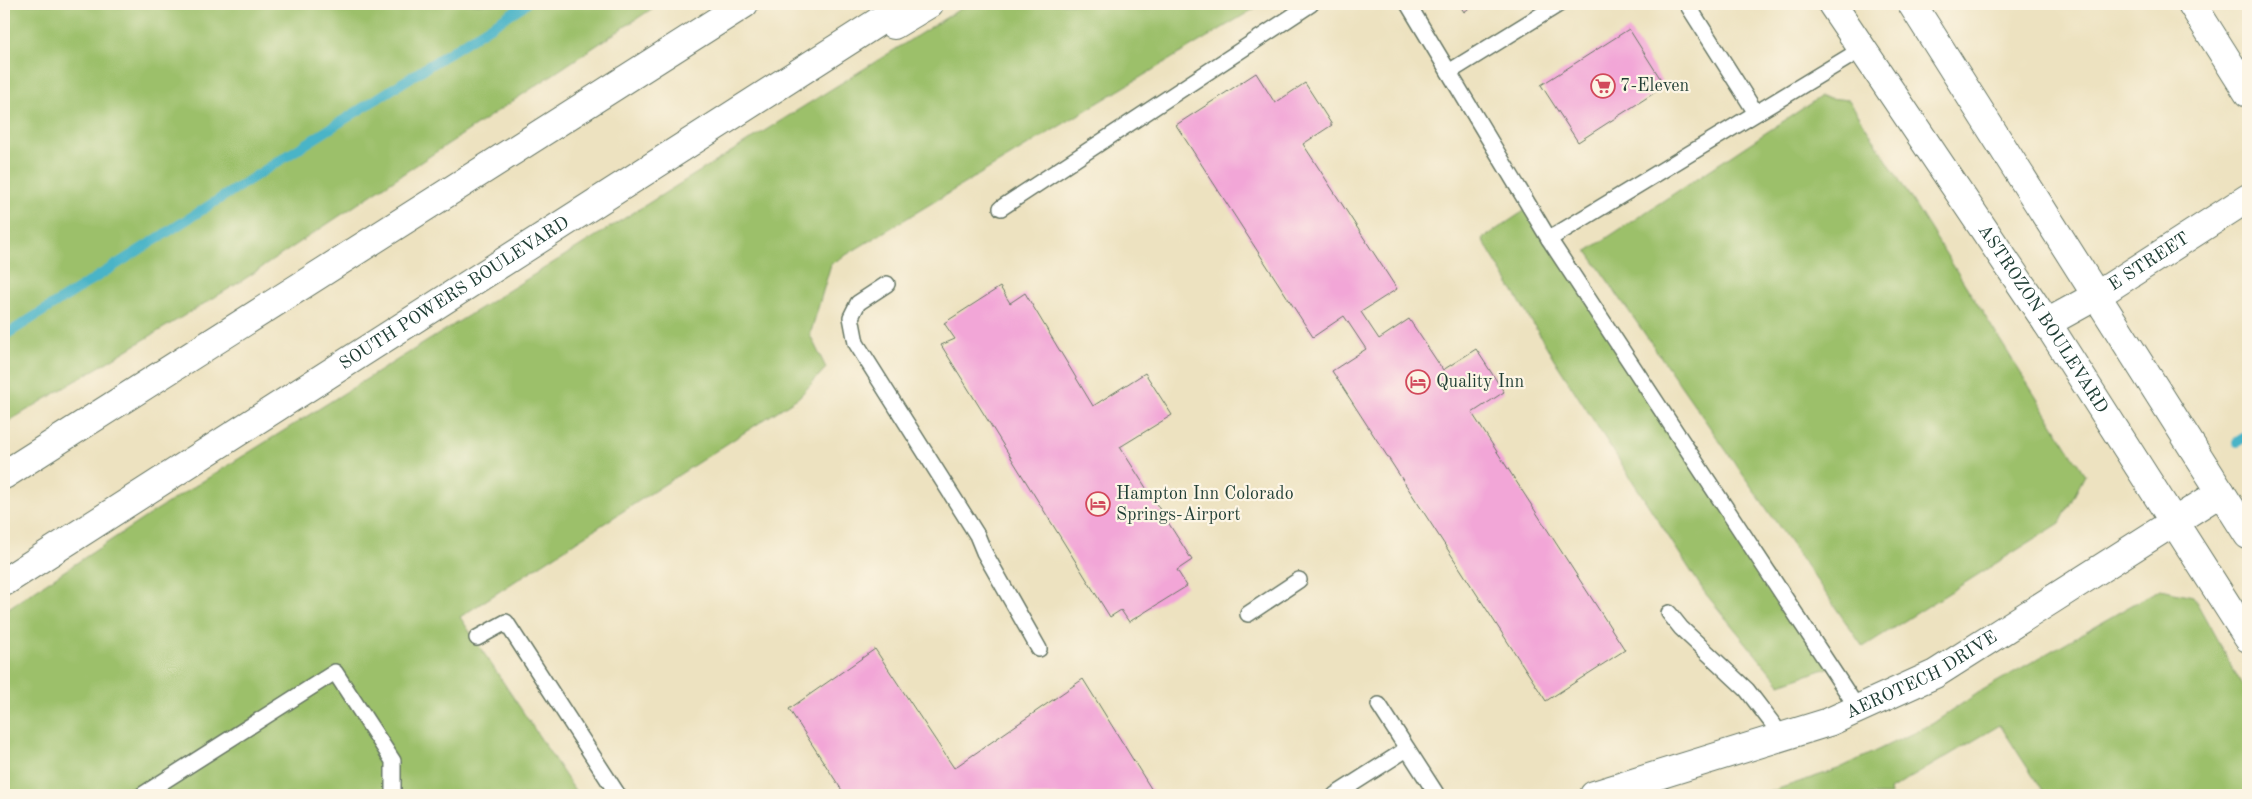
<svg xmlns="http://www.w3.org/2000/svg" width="2252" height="799" viewBox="0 0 2252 799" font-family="'Old Standard TT',serif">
	<rect width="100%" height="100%" fill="#fcf5e5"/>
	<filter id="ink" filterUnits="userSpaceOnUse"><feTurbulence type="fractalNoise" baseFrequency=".02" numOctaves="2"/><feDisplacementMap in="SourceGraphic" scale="10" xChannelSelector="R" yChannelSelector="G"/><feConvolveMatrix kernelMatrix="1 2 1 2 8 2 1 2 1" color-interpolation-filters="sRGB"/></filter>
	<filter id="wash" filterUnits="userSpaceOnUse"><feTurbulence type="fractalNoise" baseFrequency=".0096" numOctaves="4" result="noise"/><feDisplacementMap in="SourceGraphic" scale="20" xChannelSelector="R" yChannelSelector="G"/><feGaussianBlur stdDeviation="1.12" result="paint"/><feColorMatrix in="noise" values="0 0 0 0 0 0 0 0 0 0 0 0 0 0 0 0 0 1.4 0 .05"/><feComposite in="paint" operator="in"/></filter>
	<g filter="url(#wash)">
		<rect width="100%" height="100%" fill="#ede2c0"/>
		<g fill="#9cc06a" stroke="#5e7e4f">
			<path d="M4 4H659L240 282 4 424Z"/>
			<path d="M968 4H1262L831 264 810 335 826 368 799 397 460 617 578 795H4V611L155 511Z"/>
			<path d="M1820 97 1849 100 2085 475 2060 523 1863 647 1587 251Z"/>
			<path d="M1530 207 1831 667 1780 684 1705 593 1557 364 1482 239Z"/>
			<path d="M2160 589 2193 596 2248 696V795H2045L2000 725 1890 790 1891 795H1760L1838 769 1932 724 1981 691Z"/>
		</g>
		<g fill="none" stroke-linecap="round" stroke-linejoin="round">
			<g stroke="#49b4c7" stroke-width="10">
				<path d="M4 336 526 4"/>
				<path d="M2237 442 2248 435"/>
			</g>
		</g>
		<g id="blocks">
			<g fill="#f2a6d7">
				<path d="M1459 4H1475L1464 12Z"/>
				<path d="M1629 29 1665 86 1578 142 1541 85Z"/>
				<path d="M1256 73 1275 103 1305 83 1332 125 1303 144 1397 289 1361 312 1379 339 1409 319 1443 370 1476 349 1504 392 1472 413 1625 650 1546 701 1332 371 1366 349 1344 316 1313 337 1176 125Z"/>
				<path d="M1000 287 1010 303 1025 293 1093 406 1145 373 1172 415 1120 447 1192 560 1177 570 1187 586 1129 622 1121 610 1110 617 941 345 955 339 944 323Z"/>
				<path d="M875 649 954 768 1083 679 1155 795H845L789 709Z"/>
			</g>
		</g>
	</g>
	<g filter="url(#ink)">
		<use href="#blocks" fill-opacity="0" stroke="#677765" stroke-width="1"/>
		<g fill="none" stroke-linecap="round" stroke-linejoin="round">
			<g stroke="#677765" stroke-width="18">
				<g id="service">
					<path d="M1408 4 1549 239"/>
					<path d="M1687 4 1756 113"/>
					<path d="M1449 72 1559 4"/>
					<path d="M1001 208 1311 4"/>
					<path d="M887 284 858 303 851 317 856 343 977 535 984 552 1039 649"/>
					<path d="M1669 613 1681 628 1747 690 1782 736"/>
					<path d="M1248 614 1299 580"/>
					<path d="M477 638 506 622 618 795"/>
					<path d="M1379 705 1437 795"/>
					<path d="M1858 709 1549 239 1862 49"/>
					<path d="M142 795 335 672 393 761V795"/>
					<path d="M1335 795 1407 749"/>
				</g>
			</g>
			<g stroke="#677765" stroke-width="30">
				<g id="minor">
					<path d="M2192 4 2248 93"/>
					<path id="s1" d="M2047 323 2096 296 2248 198"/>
					<path id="s2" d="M1594 795 1829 722 1935 674 2221 492"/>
				</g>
			</g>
			<g stroke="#677765" stroke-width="30">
				<g id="secondary">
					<path id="s3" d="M1832 4 2047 323 2248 638"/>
					<path d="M1912 4 2248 535"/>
				</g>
			</g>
			<g stroke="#677765" stroke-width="30">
				<g id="trunk">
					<path d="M894 25 929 4"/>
					<path d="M4 475 744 4"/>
					<path id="s4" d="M4 582 906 4"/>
				</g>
			</g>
			<use href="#service" stroke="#fff" stroke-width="15"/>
			<use href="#minor" stroke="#fff" stroke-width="28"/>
			<use href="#secondary" stroke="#fff" stroke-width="28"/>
			<use href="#trunk" stroke="#fff" stroke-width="28"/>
		</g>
	</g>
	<defs>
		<g id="supermarket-ring" transform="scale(1.25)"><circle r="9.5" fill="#fcf5e5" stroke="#d1495b" stroke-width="1.5"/><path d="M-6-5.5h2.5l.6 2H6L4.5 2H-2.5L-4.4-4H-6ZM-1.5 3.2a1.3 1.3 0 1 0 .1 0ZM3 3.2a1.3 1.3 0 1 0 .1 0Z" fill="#d1495b"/></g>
		<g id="hotel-ring" transform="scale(1.25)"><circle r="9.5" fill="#fcf5e5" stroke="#d1495b" stroke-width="1.5"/><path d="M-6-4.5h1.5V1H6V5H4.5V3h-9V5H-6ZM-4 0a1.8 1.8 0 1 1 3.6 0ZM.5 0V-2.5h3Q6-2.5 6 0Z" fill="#d1495b"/></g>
	</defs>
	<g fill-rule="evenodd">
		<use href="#supermarket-ring" x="1603" y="86"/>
		<use href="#hotel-ring" x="1418" y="382"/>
		<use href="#hotel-ring" x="1098" y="504"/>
	</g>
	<g text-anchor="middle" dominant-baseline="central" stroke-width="4.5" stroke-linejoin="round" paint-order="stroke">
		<g font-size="18" fill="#1f3d34" stroke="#fcf5e5" text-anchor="start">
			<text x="1620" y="86">7-Eleven</text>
			<text x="1436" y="382">Quality Inn</text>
			<text x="1116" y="494">Hampton Inn Colorado<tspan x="1116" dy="21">Springs-Airport</tspan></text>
		</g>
		<g font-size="18" fill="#1f3d34" stroke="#fcf5e5">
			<text stroke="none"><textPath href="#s1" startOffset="119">E STREET</textPath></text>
			<text stroke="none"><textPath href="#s4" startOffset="535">SOUTH POWERS BOULEVARD</textPath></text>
			<text stroke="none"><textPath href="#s3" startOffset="379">ASTROZON BOULEVARD</textPath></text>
			<text stroke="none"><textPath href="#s2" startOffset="350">AEROTECH DRIVE</textPath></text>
		</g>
	</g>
	<rect width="2252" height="799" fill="none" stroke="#fcf5e5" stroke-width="20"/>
</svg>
